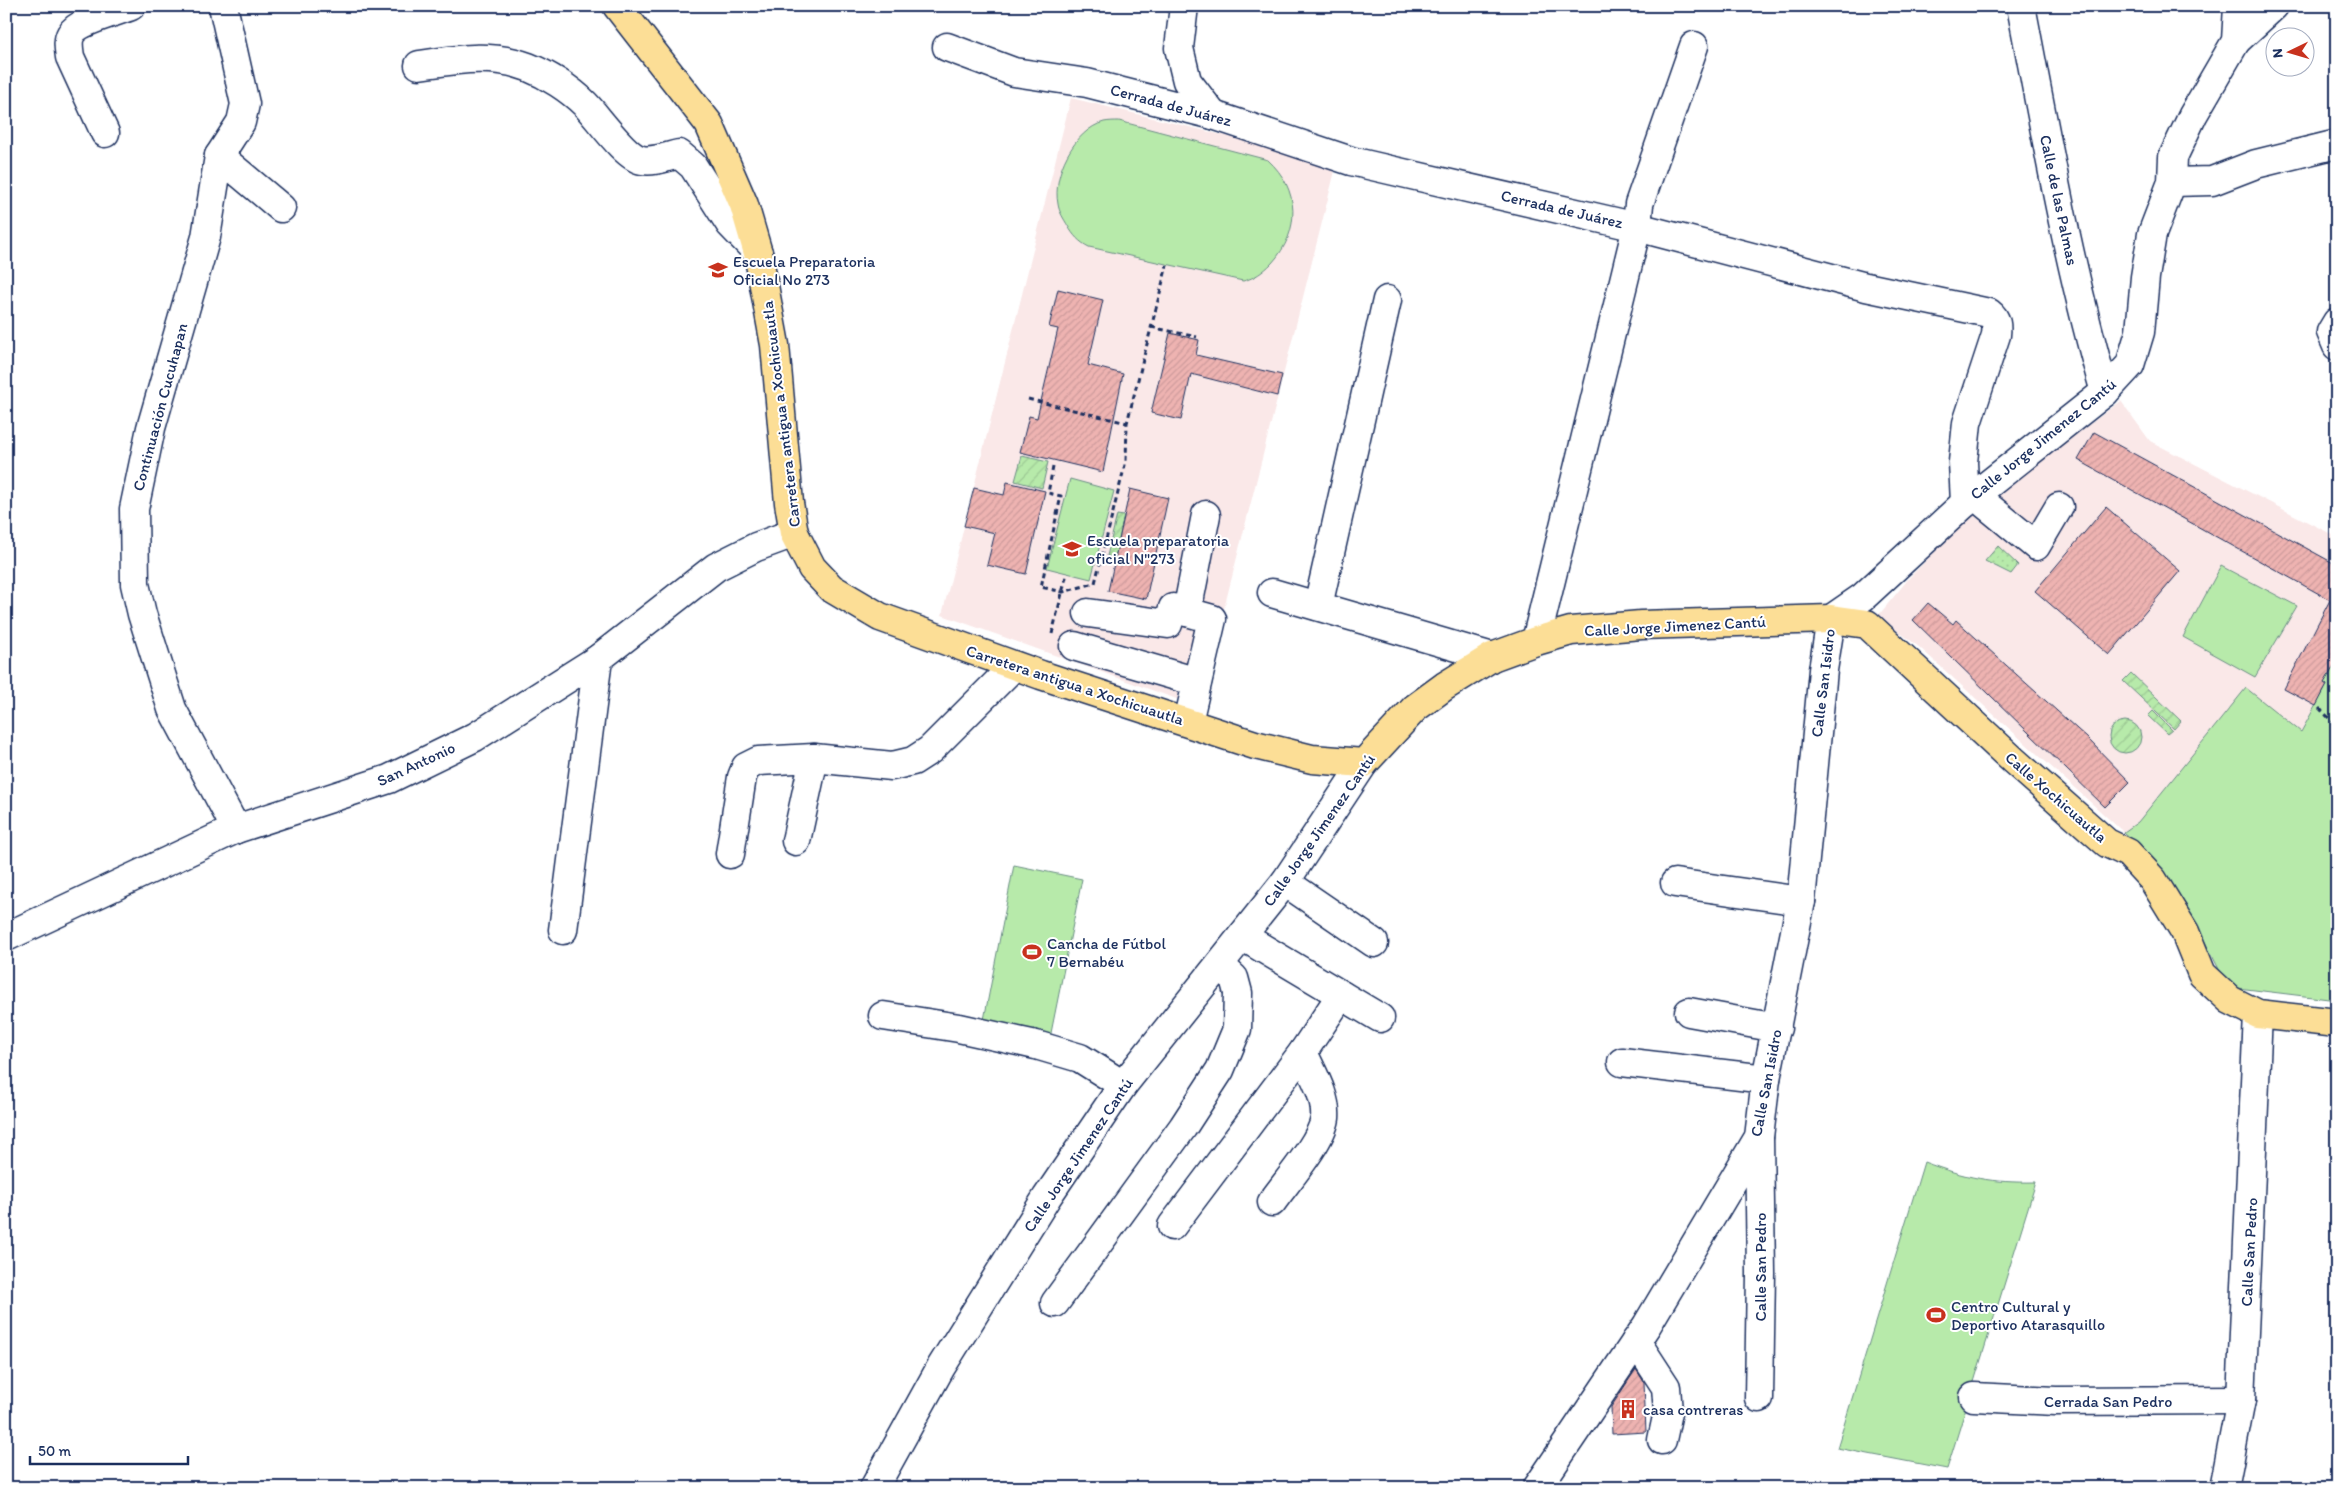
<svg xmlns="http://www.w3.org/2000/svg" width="2343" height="1494" viewBox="0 0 2343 1494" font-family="Itim,sans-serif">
	<defs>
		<pattern id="grass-dots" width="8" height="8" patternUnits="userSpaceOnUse" patternTransform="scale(1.25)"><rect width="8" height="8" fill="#b7eaaa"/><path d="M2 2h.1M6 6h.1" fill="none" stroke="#9dc995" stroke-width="1.8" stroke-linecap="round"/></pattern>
		<pattern id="garden-furrows" width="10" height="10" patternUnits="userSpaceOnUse" patternTransform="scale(1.25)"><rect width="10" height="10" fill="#b7eaaa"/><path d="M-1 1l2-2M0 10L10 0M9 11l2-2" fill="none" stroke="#9dc995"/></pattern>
		<pattern id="building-hatch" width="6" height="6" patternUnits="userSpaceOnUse" patternTransform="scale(1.25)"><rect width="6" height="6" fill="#eeb3b1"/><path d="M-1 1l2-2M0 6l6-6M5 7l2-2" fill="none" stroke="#cc9a9b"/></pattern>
	</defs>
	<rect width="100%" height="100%" fill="#fff"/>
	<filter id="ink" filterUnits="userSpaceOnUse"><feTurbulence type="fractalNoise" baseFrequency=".02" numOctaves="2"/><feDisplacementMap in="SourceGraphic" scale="10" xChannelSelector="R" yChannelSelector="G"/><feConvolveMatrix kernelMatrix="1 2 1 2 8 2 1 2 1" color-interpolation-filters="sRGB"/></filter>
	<g filter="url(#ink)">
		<g fill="#fae8e8">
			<path d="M1071 98 1337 163 1199 707 942 615Z"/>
			<path d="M2121 401 2150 441 2337 537V1000L2238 988 2220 971 2186 905 2152 858 1919 647 1878 616 1910 577 1959 527 1993 496Z"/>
		</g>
		<path fill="url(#grass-dots)" stroke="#698c84" d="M1998 546 2018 565 2011 574 1985 561Z"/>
		<g fill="#b7eaaa" stroke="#698c84">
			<path d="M1119 121 1268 160C1300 189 1301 231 1272 263 1263 272 1255 278 1243 281L1089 247C1079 242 1073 235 1068 226 1064 219 1059 212 1058 204 1052 175 1074 130 1104 122 1109 121 1115 121 1119 121Z"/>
			<path d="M1070 479 1114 491 1091 579 1047 568Z"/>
			<path d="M2221 566 2297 606 2255 677 2183 637Z"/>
			<path d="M2337 661V1000L2238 988 2220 971 2186 905 2152 858 2124 832 2138 822 2246 688 2301 732 2327 685 2295 667Z"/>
			<path d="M1014 865 1082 879 1050 1038 983 1025Z"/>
			<path d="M1924 1162C1966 1178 1992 1183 2036 1182L1947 1469 1837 1448Z"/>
		</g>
		<g fill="url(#garden-furrows)" stroke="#698c84">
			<path d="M1022 456 1048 462 1042 488 1015 481Z"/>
			<path d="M1117 515 1124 516 1115 558 1107 556Z"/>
			<path d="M2131 673 2181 721 2174 729 2123 681Z"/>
			<path d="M2153 711 2172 730 2167 734 2148 716Z"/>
			<circle cx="2125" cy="737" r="16"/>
		</g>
		<g fill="url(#building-hatch)" stroke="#1b2f5e">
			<path d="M1058 289 1103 300 1088 365 1123 374 1103 472 1020 452 1029 416 1037 418 1058 329 1049 327Z"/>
			<path d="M1170 333 1199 340 1196 355 1282 375 1277 396 1191 374 1181 420 1151 413Z"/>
			<path d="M2094 432 2337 565V661L2324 683 2327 685 2316 706 2284 689 2330 600 2078 460Z"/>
			<path d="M1007 482 1045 491 1026 574 987 565 995 533 964 526 974 488 1004 495Z"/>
			<path d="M1130 489 1168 498 1146 599 1108 591Z"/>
			<path d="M2106 507 2180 571 2109 655 2035 591Z"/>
			<path d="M1928 603 1953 624 1956 620 2087 738 2130 782 2105 807 1913 620Z"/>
			<path d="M1636 1369 1644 1382 1646 1432 1612 1434 1611 1407Z"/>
		</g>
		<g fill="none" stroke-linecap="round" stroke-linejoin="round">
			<g stroke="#1b2f5e" stroke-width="31">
				<g id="minor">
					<path d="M223 6 245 104 241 122 219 156 206 237 151 428 134 509 135 584 142 614 172 709 236 829"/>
					<path d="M1184 6 1179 48 1187 81 1213 115"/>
					<path d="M2021 6C2046 136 2068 265 2105 392"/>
					<path d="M2236 41 2274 6"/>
					<path d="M947 47 1014 72 1087 83 1213 115 1351 161 1637 227 1866 287 1989 313C1997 319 1997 326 1996 335L1967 423 1963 462 1965 503"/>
					<path d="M419 65C455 60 492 53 528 67 548 75 570 89 585 104 598 117 625 157 642 160 655 162 666 157 679 154L693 166 730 224 758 253"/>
					<path d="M105 133 70 57C69 49 67 41 71 34 78 21 116 12 131 6"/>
					<path d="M219 156 281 208"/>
					<path d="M2172 182 2212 181 2256 164 2337 144"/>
					<path d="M2337 322 2331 332 2337 346"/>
					<path d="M1977 493 1985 504 2036 546 2059 507"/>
					<path d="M1272 593 1492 657"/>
					<path d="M1318 606 1387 300"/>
					<path d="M1187 612 1206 515"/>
					<path d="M1088 613 1168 624 1173 608 1212 619 1188 722"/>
					<path d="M1536 641 1637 227 1639 204 1694 46"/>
					<path d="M1074 646 1197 682"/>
					<path d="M796 841 814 758"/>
					<path d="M730 854 742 777 746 767 758 761 814 758 892 766 913 761 930 750 1014 666"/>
					<path d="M1285 882 1374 943"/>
					<path d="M1675 883 1801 901"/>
					<path d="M563 930 598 659"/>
					<path d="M1242 936 1380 1018"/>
					<path d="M6 937 236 829 389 779 475 737 598 659 716 567 756 547 794 533"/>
					<path d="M1689 1012 1777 1028"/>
					<path d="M883 1016 959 1028 1036 1045 1080 1058 1123 1085"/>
					<path d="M1622 1062 1766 1079"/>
					<path d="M1759 1137 1761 1273 1759 1398"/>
					<path d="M1272 1202C1286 1182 1322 1141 1325 1118 1327 1096 1311 1071 1303 1052"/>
					<path d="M1172 1226 1303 1052 1341 995"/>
					<path d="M1055 1303 1183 1127 1220 1070 1237 1029 1238 993 1234 978 1220 965"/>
					<path d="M1636 1341 1666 1387 1668 1412 1662 1440"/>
					<path d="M1974 1397 2056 1401 2241 1400"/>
					<path d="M874 1488 941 1367 1047 1197 1123 1085 1285 882 1364 763"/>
					<path d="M1537 1488 1647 1325 1759 1137 1766 1079 1801 901 1823 670 1831 619 1863 597 1965 503 2105 392 2130 365 2140 332 2145 277 2152 234 2172 182 2173 157 2193 115 2236 41 2238 6"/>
					<path d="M2224 1488 2241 1400 2258 1014"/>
				</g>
			</g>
			<g stroke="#1b2f5e" stroke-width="31">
				<path id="major" d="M617 6 709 124 744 205 758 253 775 345 789 503 794 533 812 568 831 588 880 617 1041 675 1255 745 1312 759 1364 763 1415 708 1445 686 1492 657 1536 641 1571 631 1641 625 1831 619 1867 624 2013 760 2107 843 2128 853 2153 880 2185 932 2202 974 2230 1000 2258 1014 2337 1023"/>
			</g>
			<g stroke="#1b2f5e" stroke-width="3" stroke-dasharray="5 4" stroke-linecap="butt">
				<path d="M1151 327 1197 337"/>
				<path d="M1028 399 1127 423"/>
				<path d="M1053 467 1048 493 1061 496 1041 587 1063 592 1095 583 1126 461 1127 423 1167 265"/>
				<path d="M1052 634 1067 573"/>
				<path d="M2319 708 2337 726"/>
			</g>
			<use href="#minor" stroke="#fff" stroke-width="28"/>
			<use href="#major" stroke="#fcde96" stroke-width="28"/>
		</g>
	</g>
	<defs>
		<g id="school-bare" transform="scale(1.5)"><path d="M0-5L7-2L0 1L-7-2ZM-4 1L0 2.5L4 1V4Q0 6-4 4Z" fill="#c8321e" stroke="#fff" stroke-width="2.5" paint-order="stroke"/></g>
		<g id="stadium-bare" transform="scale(1.5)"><path d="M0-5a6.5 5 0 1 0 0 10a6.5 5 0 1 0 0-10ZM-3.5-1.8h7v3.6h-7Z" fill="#c8321e" stroke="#fff" stroke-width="2.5" paint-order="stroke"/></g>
		<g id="building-bare" transform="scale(1.5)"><path d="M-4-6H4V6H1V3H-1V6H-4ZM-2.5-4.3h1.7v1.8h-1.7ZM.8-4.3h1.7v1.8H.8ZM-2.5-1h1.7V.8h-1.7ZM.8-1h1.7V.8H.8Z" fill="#c8321e" stroke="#fff" stroke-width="2.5" paint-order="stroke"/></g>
	</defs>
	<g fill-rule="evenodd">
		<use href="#school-bare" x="718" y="270"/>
		<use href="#school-bare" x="1072" y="549"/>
		<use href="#stadium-bare" x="1032" y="952"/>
		<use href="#stadium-bare" x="1936" y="1315"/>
		<use href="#building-bare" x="1628" y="1409"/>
	</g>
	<g text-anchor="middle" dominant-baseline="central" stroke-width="4" stroke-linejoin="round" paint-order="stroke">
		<g font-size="16" fill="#1b2f5e" stroke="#fff">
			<text transform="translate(1171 105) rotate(15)">Cerrada de Juárez</text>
			<text transform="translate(2059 200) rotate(78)">Calle de las Palmas</text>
			<text transform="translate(1562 209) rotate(13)">Cerrada de Juárez</text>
			<text transform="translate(160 407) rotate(-75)">Continuación Cucuhapan</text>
			<text transform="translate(781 414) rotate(-97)">Carretera antigua a Xochicuautla</text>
			<text transform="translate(2043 439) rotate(-39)">Calle Jorge Jimenez Cantú</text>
			<text transform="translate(1675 626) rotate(-3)">Calle Jorge Jimenez Cantú</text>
			<text transform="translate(1823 683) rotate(-83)">Calle San Isidro</text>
			<text transform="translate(1075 685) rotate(18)">Carretera antigua a Xochicuautla</text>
			<text transform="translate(416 764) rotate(-25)">San Antonio</text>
			<text transform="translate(2056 797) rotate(41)">Calle Xochicuautla</text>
			<text transform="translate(1319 830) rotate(-55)">Calle Jorge Jimenez Cantú</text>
			<text transform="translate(1766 1083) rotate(-79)">Calle San Isidro</text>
			<text transform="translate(1078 1155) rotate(-56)">Calle Jorge Jimenez Cantú</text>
			<text transform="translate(2249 1252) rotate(-87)">Calle San Pedro</text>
			<text transform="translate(1760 1267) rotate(-90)">Calle San Pedro</text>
			<text x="2108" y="1401">Cerrada San Pedro</text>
		</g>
		<g font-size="16" fill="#1b2f5e" stroke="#fff" text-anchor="start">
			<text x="733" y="261">Escuela Preparatoria<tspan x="733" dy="18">Oficial No 273</tspan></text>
			<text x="1087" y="540">Escuela preparatoria<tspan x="1087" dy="18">oficial N"273</tspan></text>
			<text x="1047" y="943">Cancha de Fútbol<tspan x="1047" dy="18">7 Bernabéu</tspan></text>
			<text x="1951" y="1306">Centro Cultural y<tspan x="1951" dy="18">Deportivo Atarasquillo</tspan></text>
			<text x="1643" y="1409">casa contreras</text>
		</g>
	</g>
	<rect width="2343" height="1494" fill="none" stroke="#fff" stroke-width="25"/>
	<rect x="12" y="12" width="2318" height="1469" fill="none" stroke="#1b2f5e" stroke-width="2" filter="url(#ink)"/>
	<g transform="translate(2290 52) rotate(265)"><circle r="24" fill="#ffffff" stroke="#a4acbf"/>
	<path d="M0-4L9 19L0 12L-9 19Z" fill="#c8321e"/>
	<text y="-8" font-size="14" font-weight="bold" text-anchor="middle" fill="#1b2f5e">N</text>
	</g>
	<path d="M30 1456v8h158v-8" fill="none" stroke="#1b2f5e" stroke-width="2.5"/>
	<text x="38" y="1456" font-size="15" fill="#1b2f5e" stroke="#ffffff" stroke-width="4" paint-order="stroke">50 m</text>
</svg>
